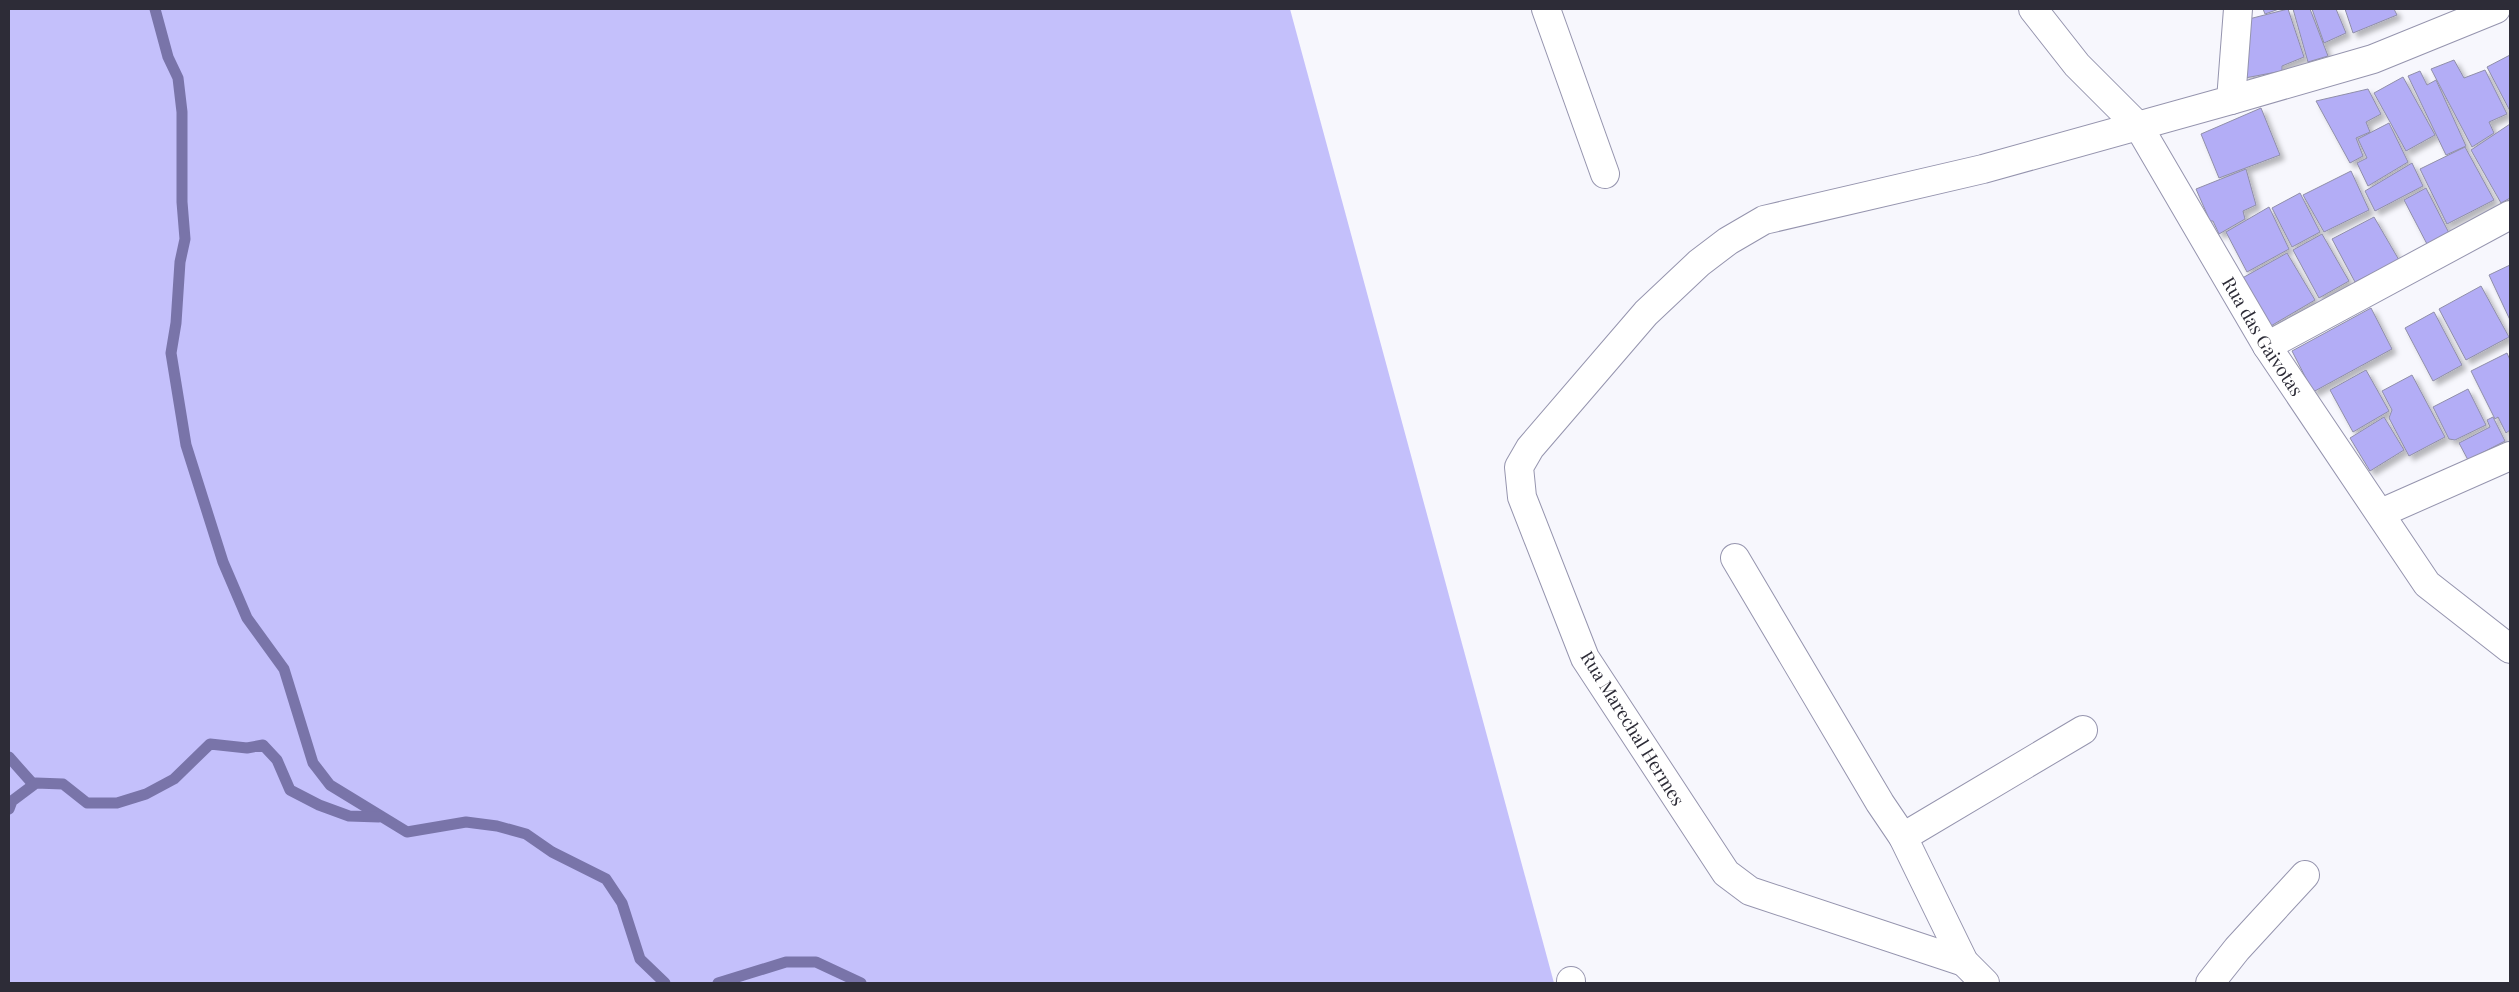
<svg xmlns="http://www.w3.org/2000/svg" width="2519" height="992" viewBox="0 0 2519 992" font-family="'Playfair Display',serif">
	<defs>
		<filter id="shadow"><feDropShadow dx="4.5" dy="4.5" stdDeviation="2.5" flood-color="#0004"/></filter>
	</defs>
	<rect width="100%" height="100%" fill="#f7f7fd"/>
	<path fill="#c4c0fb" d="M9 9H1290L1554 983H9Z"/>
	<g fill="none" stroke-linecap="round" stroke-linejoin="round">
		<g stroke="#7974a9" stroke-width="11">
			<path d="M155 9 168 57 178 78 182 112V202L185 239 180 262 176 323 171 353 186 445 223 562 247 618 284 669 313 763 330 785 407 832 466 822 497 826 526 834 552 852 606 879 622 903 640 959 665 983"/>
			<path d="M9 757 33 784"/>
			<path d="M9 809 12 801 36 783 63 784 87 803H117L146 794 174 779 210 744 247 748 263 745 277 760 290 790 319 805 349 816 379 817"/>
			<path d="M718 983 786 962H816L861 983"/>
		</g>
	</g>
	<g fill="#b3adf6" stroke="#8f8ea8" filter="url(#shadow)">
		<path d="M2263 9H2279L2265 14Z"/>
		<path d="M2288 9 2304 57 2282 66V71L2245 78V20Z"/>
		<path d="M2293 9H2310L2328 56 2308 62Z"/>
		<path d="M2312 9H2336L2346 33 2324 43Z"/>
		<path d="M2345 9H2394L2397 15 2353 33Z"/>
		<path d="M2510 55V111L2487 67Z"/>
		<path d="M2454 60 2464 78 2485 70 2507 114 2489 122 2494 133 2472 147 2431 69Z"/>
		<path d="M2420 71 2427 85 2436 80 2466 146 2446 155 2408 76Z"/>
		<path d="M2403 77 2435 135 2406 151 2374 93Z"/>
		<path d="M2368 89 2381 114 2366 122 2370 132 2356 138 2363 156 2350 163 2316 101Z"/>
		<path d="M2261 108 2280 155 2219 178 2201 134Z"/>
		<path d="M2389 123 2408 162 2368 186 2357 163 2367 158 2358 139Z"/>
		<path d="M2510 124V198L2501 203 2471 150Z"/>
		<path d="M2465 147 2494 200 2447 224 2420 169Z"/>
		<path d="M2412 163 2423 186 2375 211 2365 191Z"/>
		<path d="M2246 169 2256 205 2243 211 2245 219 2219 234 2213 221H2210L2196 189Z"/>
		<path d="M2351 171 2369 210 2324 232 2303 195Z"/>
		<path d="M2426 188 2450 235 2428 246 2404 200Z"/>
		<path d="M2300 193 2320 232 2292 247 2272 208Z"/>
		<path d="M2269 207 2289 249 2247 272 2226 232Z"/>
		<path d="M2374 217 2399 260 2355 282 2332 239Z"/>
		<path d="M2322 234 2349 281 2319 298 2293 250Z"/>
		<path d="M2287 253 2315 300 2264 330 2237 281Z"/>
		<path d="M2510 265V320L2489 275Z"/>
		<path d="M2481 286 2509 337 2466 360 2439 309Z"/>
		<path d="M2371 308 2392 349 2313 392 2292 351Z"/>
		<path d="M2434 312 2462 365 2433 381 2405 328Z"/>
		<path d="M2507 353 2510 360V430L2506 433 2498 417 2495 419 2471 371Z"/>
		<path d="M2366 370 2389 411 2353 432 2330 390Z"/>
		<path d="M2412 375 2445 437 2409 456 2389 418 2392 410 2382 391Z"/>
		<path d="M2468 389 2486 425 2455 440 2449 439 2433 407Z"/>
		<path d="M2384 417 2404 450 2370 471 2350 438Z"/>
		<path d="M2493 417 2505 441 2468 460 2459 443 2490 427 2487 420Z"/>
	</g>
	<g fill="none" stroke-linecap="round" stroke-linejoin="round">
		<g stroke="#9594ae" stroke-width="30">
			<g id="minor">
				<path d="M1546 9 1605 174"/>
				<path id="s1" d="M2033 9 2077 65 2139 127 2267 346 2427 584 2510 649"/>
				<path d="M2231 100 2373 59 2496 9"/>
				<path d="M2267 346 2510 215"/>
				<path d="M2381 513 2510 456"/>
				<path d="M1735 558 1880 803 1903 837 1964 962 1985 983"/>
				<path d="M1903 837 2083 730"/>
				<path d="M1964 962 1750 891 1726 873 1585 658 1522 497 1519 467 1530 448 1646 313 1699 263 1728 241 1764 220 1983 169 2231 100 2238 9"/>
				<path d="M1571 981V983"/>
				<path d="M2210 983 2237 949 2305 875"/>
			</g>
		</g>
		<use href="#minor" stroke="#fff" stroke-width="28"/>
	</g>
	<g text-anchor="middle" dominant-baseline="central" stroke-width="4" stroke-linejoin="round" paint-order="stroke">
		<g font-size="18" fill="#2d2c37" stroke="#fff">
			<text stroke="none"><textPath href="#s1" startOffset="402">Rua das Gaivotas</textPath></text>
			<text transform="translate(1633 728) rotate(58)">Rua Marechal Hermes</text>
		</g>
	</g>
	<rect width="2519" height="992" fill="none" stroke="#2d2c37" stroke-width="20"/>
</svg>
